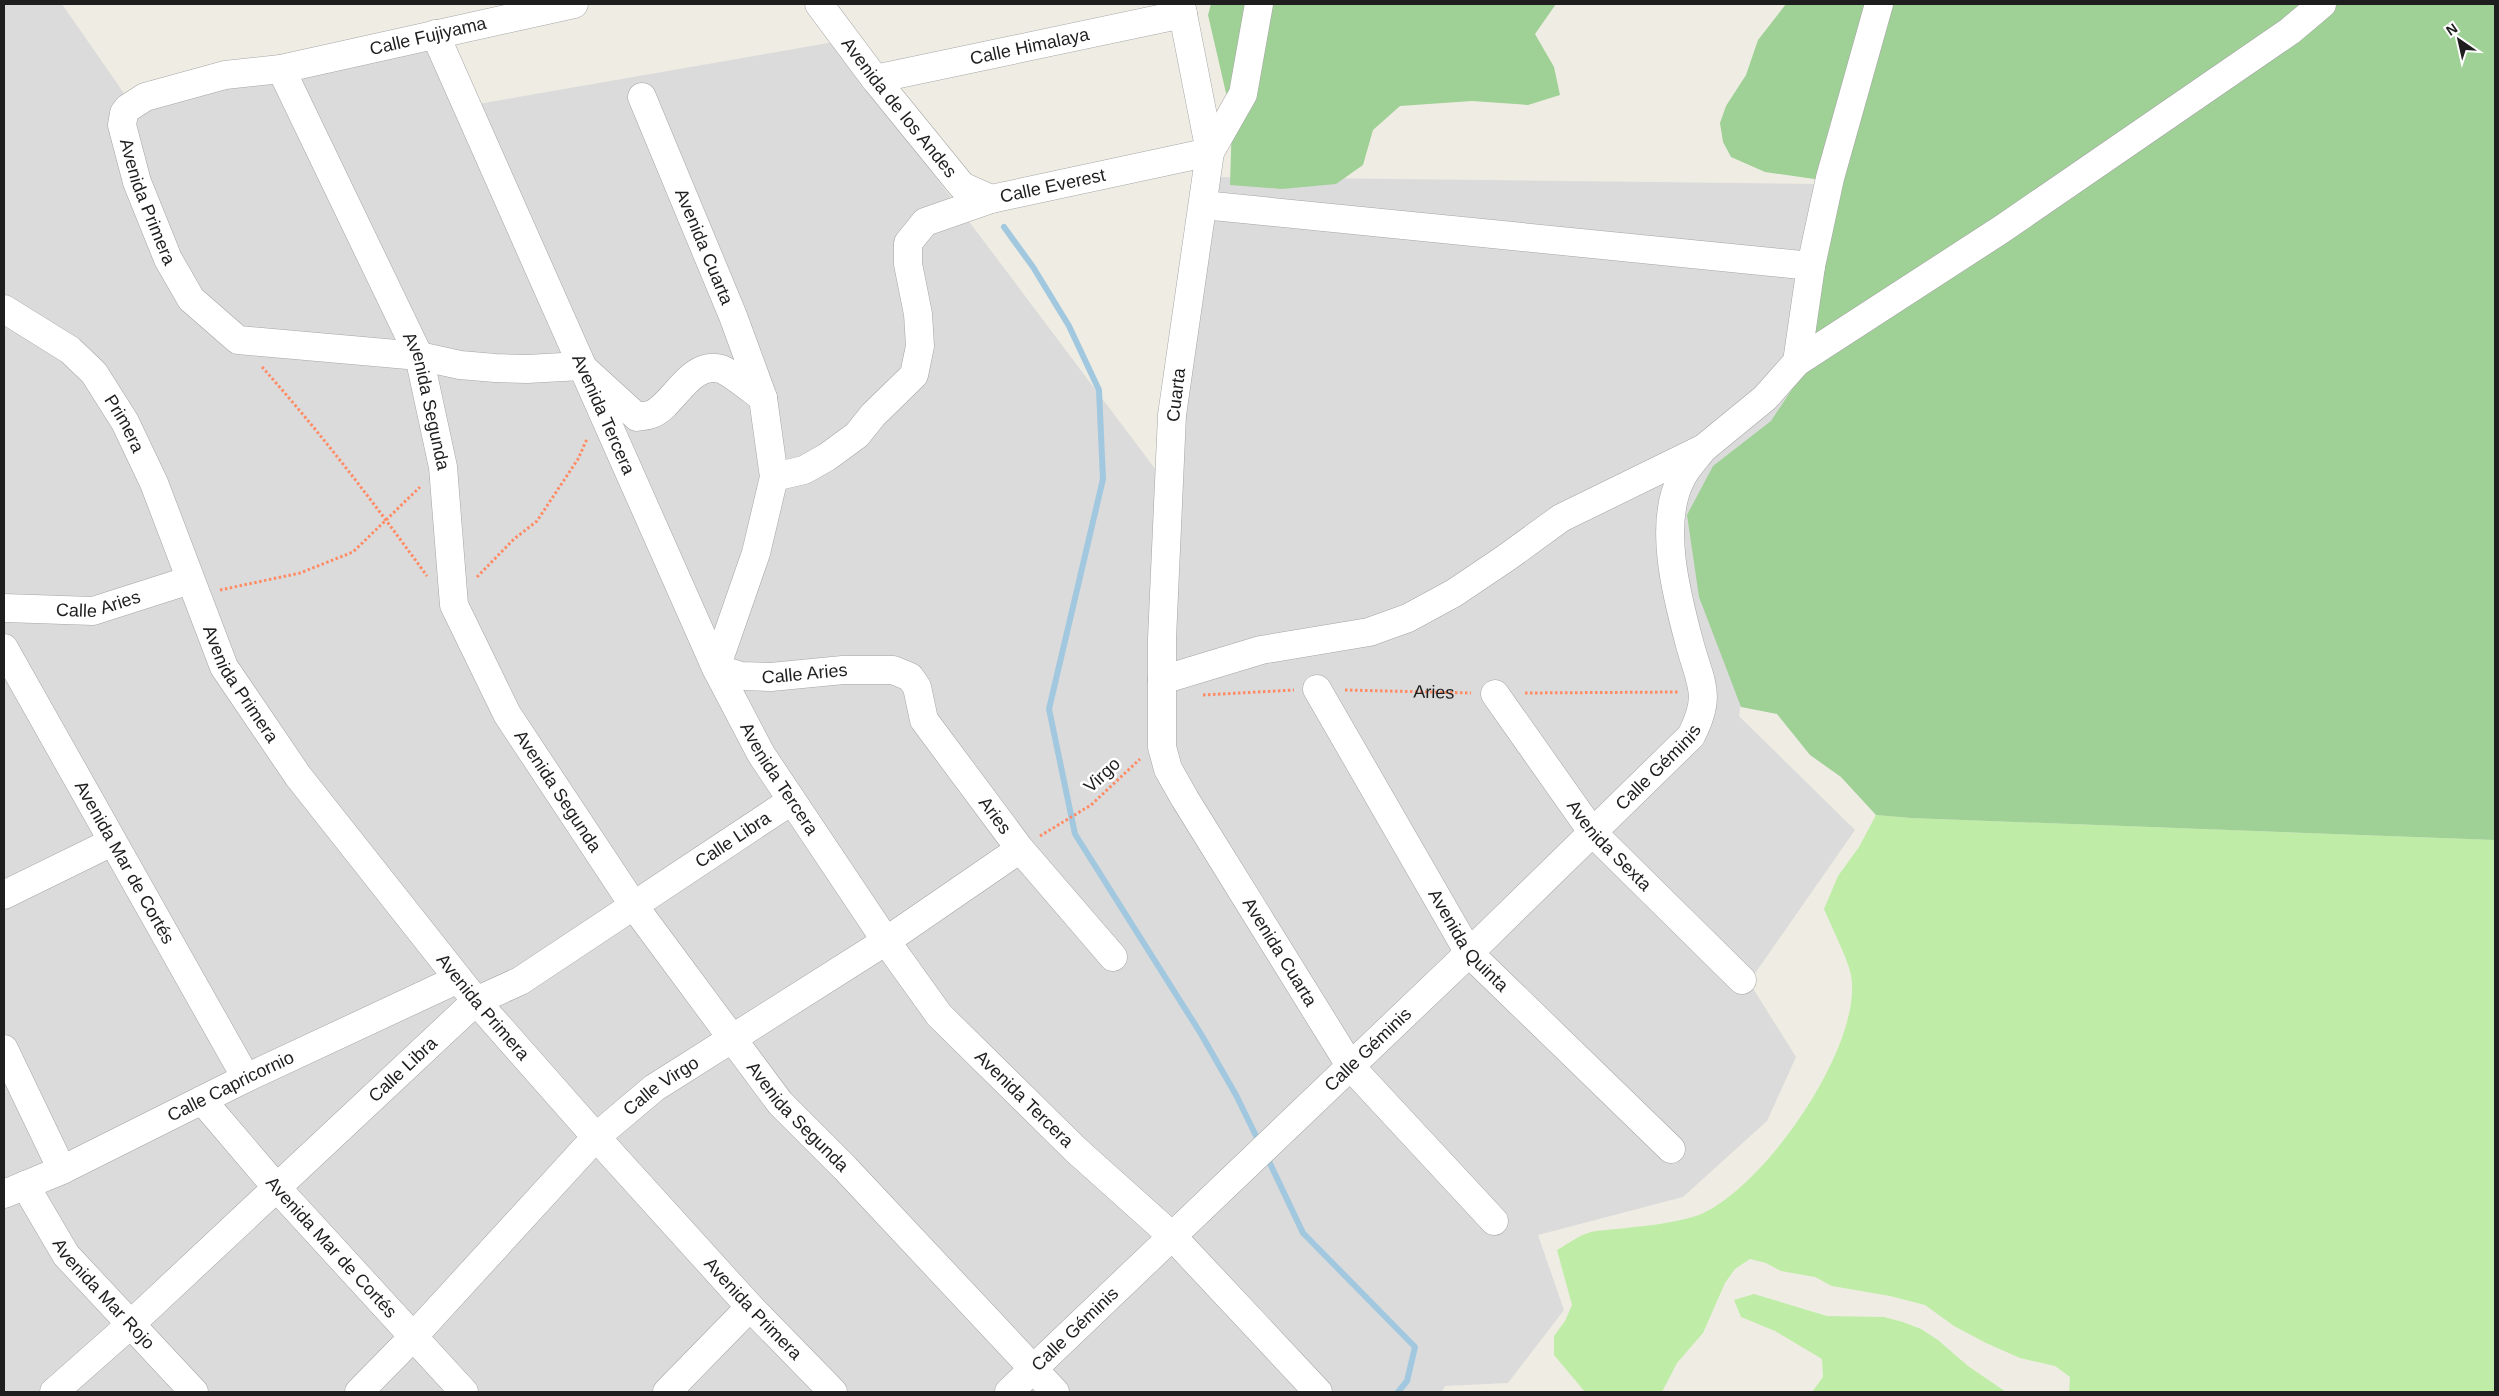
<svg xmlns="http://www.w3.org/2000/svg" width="2499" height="1396" viewBox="0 0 2499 1396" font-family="Arial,sans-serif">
	<rect width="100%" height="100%" fill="#efede3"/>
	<path fill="#dcdbdb" d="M4 4H62L137 112 440 34 467 106 834 42 1162 478 1217 177 1823 184 1739 716 1855 830 1749 982 1796 1057 1767 1121 1683 1197 1538 1235 1564 1310 1508 1383 1445 1386 1442 1392H4Z"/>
	<g fill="#bfeca7">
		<path d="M1876 815 1911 818 2495 840V1392H2069L2070 1377 2055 1366 2020 1358 1986 1343 1954 1326 1925 1305 1890 1296 1832 1286 1815 1277 1781 1271 1766 1263 1750 1259 1735 1269 1725 1283 1703 1333 1677 1363 1662 1392H1585L1554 1355V1336L1565 1321 1572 1305 1557 1250C1568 1244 1579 1235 1591 1232 1599 1230 1609 1230 1617 1229 1643 1226 1670 1224 1696 1216 1761 1193 1864 1046 1851 975 1848 959 1831 926 1824 909L1838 876 1859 847Z"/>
		<path d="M1754 1294 1827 1316 1884 1317 1903 1322 1921 1329 1938 1340 1968 1366 2006 1392H1812L1823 1377 1822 1359 1775 1331 1741 1317 1734 1300Z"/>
	</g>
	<g fill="#9fd096">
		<path d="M1211 4H1556L1535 34 1554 67 1560 95 1528 105 1472 101 1400 106 1373 130 1363 165 1336 184 1282 189 1230 185 1232 119 1208 15Z"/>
		<path d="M1786 4H2495V840L1911 818 1876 815 1841 777 1810 755 1777 714 1741 707 1699 597 1687 515 1713 466 1771 421 1802 374 1830 350 1808 327 1842 183 1765 172 1731 157 1723 142 1720 123 1726 106 1746 75 1758 40Z"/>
	</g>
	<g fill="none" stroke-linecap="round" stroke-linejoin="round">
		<g stroke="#a2c8df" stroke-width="6">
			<path d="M1004 227 1033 267 1069 326 1099 390 1103 479 1049 709 1075 834 1201 1034 1236 1095 1260 1144"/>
			<path d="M1266 1155 1303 1233 1415 1347 1407 1381 1398 1392"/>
		</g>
		<g stroke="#a5a5a5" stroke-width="29">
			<g id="minor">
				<path id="s2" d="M574 4 281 69 225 75 145 97 128 108 124 113 122 125 137 182 168 259 191 299 238 340 419 356 460 365 495 368 527 369 581 366 637 417C641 416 648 416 652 414 674 405 690 360 721 369 732 373 752 390 763 398"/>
				<path id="s3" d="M819 4 875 79 962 186 991 199"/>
				<path id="s4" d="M1181 4 1210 152 1172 415 1162 639V747L1168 769 1185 799 1351 1067 1494 1221"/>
				<path id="s5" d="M435 34 716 668 761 754 886 941 939 1015 1076 1150 1172 1236 1318 1392"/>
				<path id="s6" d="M281 69 419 356 443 467 454 605 507 714 634 906 780 1103 845 1168 1055 1392"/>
				<path id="s7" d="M875 79 1183 14"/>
				<path id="s8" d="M642 97 733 316 763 398 774 477 756 553 716 668 741 676 771 677 843 670H893L910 677 917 687 924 720 1020 849 1113 957"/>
				<path d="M1210 152 1243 94 1259 4"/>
				<path d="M1203 205 1811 266"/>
				<path id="s9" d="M4 309 70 350 94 373 125 422 154 483 224 667 298 776 476 1001 596 1137 750 1307 833 1392"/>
				<path d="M1797 362 1811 266 1830 178 1879 4"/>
				<path id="s10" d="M774 477 804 470 827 457 857 435 873 415 914 375 920 346 918 314 908 264V243L925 222 991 199 1210 152"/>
				<path id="s11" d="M4 608 93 611 190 580"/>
				<path id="s12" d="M4 648 246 1078"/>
				<path d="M1162 680 1261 650 1369 632 1408 618 1454 593 1506 558 1561 518 1704 448 1765 398 1797 362 2002 229 2290 31 2322 4"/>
				<path id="s13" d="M1317 689 1469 953 1671 1149"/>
				<path id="s14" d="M1495 694 1593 833 1742 980"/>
				<path d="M4 895 112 842"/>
				<path d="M4 1049 62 1170"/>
				<path id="s15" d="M202 1100 277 1188 464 1392"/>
				<path id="s16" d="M25 1185 66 1255 194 1392"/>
				<path id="s17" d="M4 1194 62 1170 246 1078 458 979"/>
				<path id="s18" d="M54 1392 131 1324 476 1001 520 981 791 801"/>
				<path id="s19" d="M359 1392 412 1338 596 1137 654 1088 886 941 1020 849"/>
				<path d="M667 1392 750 1307"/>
				<path id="s20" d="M1009 1392 1469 953 1691 736C1712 695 1701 685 1690 645 1677 597 1657 523 1682 477 1687 467 1696 458 1703 449"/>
			</g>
		</g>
		<g stroke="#ff8b65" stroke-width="3" stroke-dasharray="2.5 2.5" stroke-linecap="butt">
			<path d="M262 367C321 433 374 503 427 576"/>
			<path d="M477 577 514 539 537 521 578 459 587 439"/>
			<path d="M220 590 300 573 353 552 420 487"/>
			<path id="s1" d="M1345 690 1471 693"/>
			<path d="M1525 693 1679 692"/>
			<path d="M1203 695 1294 690"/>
			<path d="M1040 836 1091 805 1140 759"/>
		</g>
		<use href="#minor" stroke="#fff" stroke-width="28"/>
	</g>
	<g text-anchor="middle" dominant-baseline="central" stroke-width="5" stroke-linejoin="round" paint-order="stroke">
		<g font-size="18" fill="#1e1e1e" stroke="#fff">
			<text transform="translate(428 36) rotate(-13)">Calle Fujiyama</text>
			<text stroke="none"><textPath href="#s7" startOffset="158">Calle Himalaya</textPath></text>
			<text stroke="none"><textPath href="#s3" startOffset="131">Avenida de los Andes</textPath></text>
			<text stroke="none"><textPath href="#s10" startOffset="471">Calle Everest</textPath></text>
			<text stroke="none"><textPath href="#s2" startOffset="559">Avenida Primera</textPath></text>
			<text stroke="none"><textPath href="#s8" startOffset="162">Avenida Cuarta</textPath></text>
			<text transform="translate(1176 395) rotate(-83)">Cuarta</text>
			<text stroke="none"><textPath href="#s6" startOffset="364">Avenida Segunda</textPath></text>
			<text stroke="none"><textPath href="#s5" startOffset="416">Avenida Tercera</textPath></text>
			<text stroke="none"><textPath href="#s9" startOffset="170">Primera</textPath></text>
			<text stroke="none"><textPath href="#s11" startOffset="95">Calle Aries</textPath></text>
			<text stroke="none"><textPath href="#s8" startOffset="694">Calle Aries</textPath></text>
			<text stroke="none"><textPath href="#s9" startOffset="456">Avenida Primera</textPath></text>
			<text stroke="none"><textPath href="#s1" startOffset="89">Aries</textPath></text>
			<text stroke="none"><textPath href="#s20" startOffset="901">Calle Géminis</textPath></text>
			<text transform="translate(1102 775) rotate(-43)">Virgo</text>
			<text stroke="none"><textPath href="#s5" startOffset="821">Avenida Tercera</textPath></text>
			<text stroke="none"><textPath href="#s6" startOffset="784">Avenida Segunda</textPath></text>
			<text stroke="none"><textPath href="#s8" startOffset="966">Aries</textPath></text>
			<text stroke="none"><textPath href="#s18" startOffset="879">Calle Libra</textPath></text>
			<text stroke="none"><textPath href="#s14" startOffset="190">Avenida Sexta</textPath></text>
			<text stroke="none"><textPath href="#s12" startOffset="246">Avenida Mar de Cortés</textPath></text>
			<text stroke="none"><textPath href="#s13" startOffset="294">Avenida Quinta</textPath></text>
			<text stroke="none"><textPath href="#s4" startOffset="986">Avenida Cuarta</textPath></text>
			<text stroke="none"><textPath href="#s9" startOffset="861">Avenida Primera</textPath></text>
			<text stroke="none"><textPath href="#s20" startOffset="496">Calle Géminis</textPath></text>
			<text stroke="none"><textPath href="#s18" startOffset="475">Calle Libra</textPath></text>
			<text stroke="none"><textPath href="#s17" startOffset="251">Calle Capricornio</textPath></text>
			<text stroke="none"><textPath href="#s19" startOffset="431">Calle Virgo</textPath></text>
			<text stroke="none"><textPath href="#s5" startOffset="1226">Avenida Tercera</textPath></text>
			<text stroke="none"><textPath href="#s6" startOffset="1189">Avenida Segunda</textPath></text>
			<text stroke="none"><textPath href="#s15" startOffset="196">Avenida Mar de Cortés</textPath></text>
			<text stroke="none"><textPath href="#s16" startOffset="135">Avenida Mar Rojo</textPath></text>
			<text stroke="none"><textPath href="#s9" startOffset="1266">Avenida Primera</textPath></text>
			<text stroke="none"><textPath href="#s20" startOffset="91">Calle Géminis</textPath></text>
		</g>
	</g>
	<rect width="2499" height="1396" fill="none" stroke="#1e1e1e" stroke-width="10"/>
	<g transform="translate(2459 40) rotate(326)" stroke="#ffffff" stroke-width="4" paint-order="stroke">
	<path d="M0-4L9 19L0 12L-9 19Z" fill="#1e1e1e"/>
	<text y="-8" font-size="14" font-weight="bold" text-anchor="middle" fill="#1e1e1e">N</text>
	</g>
</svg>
